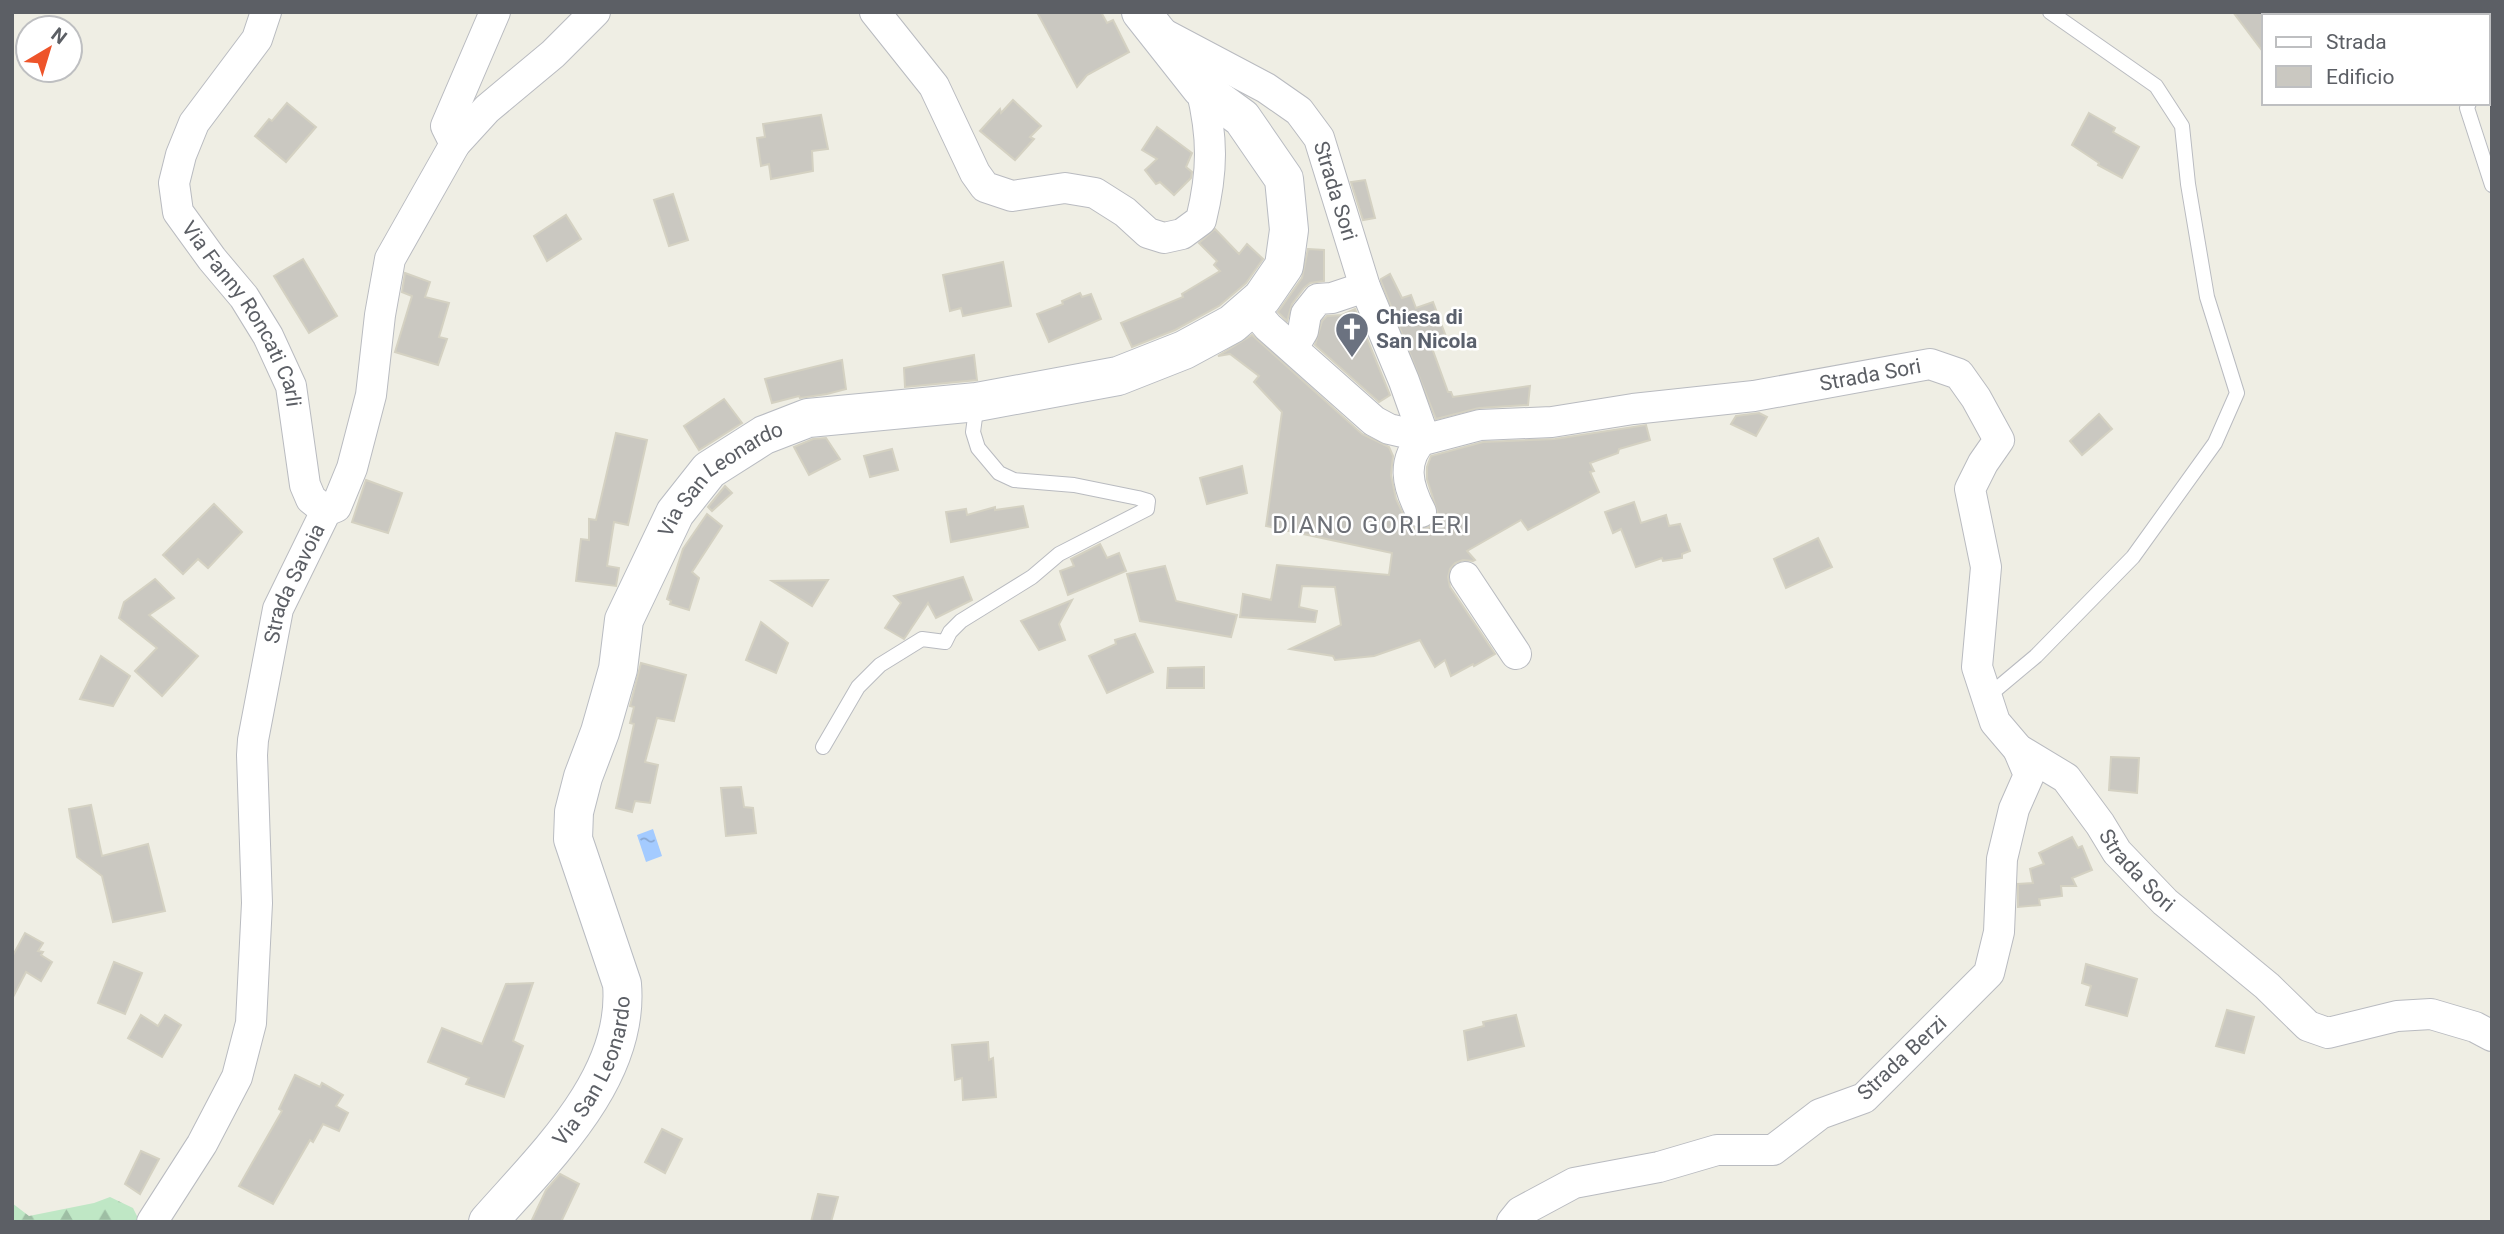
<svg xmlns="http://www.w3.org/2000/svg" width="2504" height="1234" viewBox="0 0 2504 1234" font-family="Roboto,sans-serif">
	<defs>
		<pattern id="forest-firs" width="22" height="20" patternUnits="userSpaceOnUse" patternTransform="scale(1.75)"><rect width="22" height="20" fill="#bfe7c5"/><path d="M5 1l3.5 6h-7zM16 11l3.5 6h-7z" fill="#9ebea4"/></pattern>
		<pattern id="water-ripples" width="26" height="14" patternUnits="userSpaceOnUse" patternTransform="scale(1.75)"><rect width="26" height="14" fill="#a4cbff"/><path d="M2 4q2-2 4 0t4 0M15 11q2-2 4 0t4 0" fill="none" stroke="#89a8d2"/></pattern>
	</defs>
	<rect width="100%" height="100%" fill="#efeee4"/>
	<path fill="url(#forest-firs)" d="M110 1197 133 1208 138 1218 135 1222H12V1203L29 1216 94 1203Z"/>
	<path fill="url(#water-ripples)" d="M653 829 662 856 646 862 637 835Z"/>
	<g fill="#cac8c1" stroke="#d4d1c2" stroke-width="2">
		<path d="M1037 12H1101L1107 23 1113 20 1129 52 1087 75 1077 87Z"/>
		<path d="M2233 12H2264V53Z"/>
		<path d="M1013 100 1041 126 1030 137 1034 139 1015 160 980 131 1000 109 1001 113Z"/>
		<path d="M287 103 316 127 286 162 255 136 269 119 272 121Z"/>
		<path d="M2089 113 2115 128 2113 132 2139 147 2122 178 2098 165 2099 163 2072 145Z"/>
		<path d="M821 115 828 149 812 151 813 171 771 179 769 164 761 166 757 138 765 137 763 124Z"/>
		<path d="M1157 127 1192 153 1186 167 1192 172 1191 178 1174 195 1160 182 1156 184 1145 170 1157 159 1142 150Z"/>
		<path d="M1365 180 1375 218 1363 220 1351 182Z"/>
		<path d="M673 194 688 240 669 246 654 200Z"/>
		<path d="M566 215 581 239 547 261 534 236Z"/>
		<path d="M1215 229 1239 254 1247 244 1263 259 1246 283 1219 306 1175 330 1132 347 1121 323 1183 297 1182 294 1220 271 1214 265 1217 261 1199 243Z"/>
		<path d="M1308 249 1324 250V281L1310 283 1304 288 1292 304 1287 321 1278 312 1302 278Z"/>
		<path d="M303 259 337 316 309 333 274 276Z"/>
		<path d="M1003 262 1011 306 963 316 961 308 950 311 943 275Z"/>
		<path d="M405 273 430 282 425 297 449 303 439 337 447 339 438 365 395 352 412 296 402 292Z"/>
		<path d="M1390 274 1402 298 1411 295 1416 308 1433 302 1448 342 1432 348 1448 392H1451L1453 397 1530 386 1528 405 1479 408 1436 419 1381 281V279Z"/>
		<path d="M1080 293 1082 297 1091 294 1101 319 1049 342 1037 314 1063 304 1062 301Z"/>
		<path d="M1355 309 1390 395 1379 402 1315 345 1322 321 1327 316 1342 315Z"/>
		<path d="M1252 335 1362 434 1389 447 1393 456 1391 475 1396 499 1406 520 1412 527 1419 529 1429 527 1436 521 1438 514 1427 479V467L1431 456 1483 442 1555 439 1646 425 1650 440 1619 449 1618 453 1590 463 1594 471 1590 472 1599 492 1528 530 1521 520 1467 551 1475 560 1473 561 1463 560 1455 563 1450 569 1448 577 1450 587 1495 654 1474 666 1473 664 1451 676 1445 660 1435 667 1420 640 1374 656 1335 660 1333 656 1290 649 1341 625 1335 587 1302 586 1299 607 1317 611 1315 622 1240 617 1243 594 1271 600 1277 565 1389 575 1392 553 1266 526 1282 412 1254 382 1259 376 1230 354 1218 356Z"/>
		<path d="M974 355 977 380 905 387 904 368Z"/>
		<path d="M842 360 846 389 827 394 800 398 799 396 772 403 765 379Z"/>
		<path d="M724 399 742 423 699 450 684 426Z"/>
		<path d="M1759 413 1767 417 1756 436 1731 424 1736 416Z"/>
		<path d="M2099 414 2112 429 2082 455 2070 441Z"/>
		<path d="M616 433 647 440 628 525 614 522 607 566 619 568 616 586 576 581 581 539 589 540V519L596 520Z"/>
		<path d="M826 438 840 459 809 475 794 447 813 439Z"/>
		<path d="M892 449 898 470 870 477 864 456Z"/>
		<path d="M1242 466 1247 493 1207 504 1200 478Z"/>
		<path d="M366 480 402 493 388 533 352 522Z"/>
		<path d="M725 486 732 493 712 511 708 507Z"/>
		<path d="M1634 502 1641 523 1666 515 1669 526 1680 524 1690 551 1682 554V558L1663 561 1662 558 1636 567 1621 529 1613 533 1605 512Z"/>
		<path d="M214 504 242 532 208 568 198 559 183 574 163 555Z"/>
		<path d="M1023 506 1028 527 951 542 946 512 966 509 967 515 995 507V510Z"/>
		<path d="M707 514 722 526 692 572 699 578 689 610 670 604 671 601 667 599 683 549Z"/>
		<path d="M1818 538 1832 567 1786 588 1774 559Z"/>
		<path d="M1100 544 1107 558 1119 553 1126 571 1068 595 1060 571 1074 566 1071 559Z"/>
		<path d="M1165 566 1176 601 1237 615 1231 637 1140 621 1127 574Z"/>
		<path d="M963 577 972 600 936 618 928 603 904 639 885 628 901 603 894 596Z"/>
		<path d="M155 579 174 598 149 615 198 656 162 696 135 671 157 648 119 618 124 602Z"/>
		<path d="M828 580 812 606 772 581Z"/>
		<path d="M1072 600 1059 624 1065 640 1039 650 1021 621Z"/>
		<path d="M761 622 788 643 776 673 746 660Z"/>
		<path d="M1135 634 1153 672 1107 693 1089 656 1116 644 1115 640Z"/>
		<path d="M101 656 130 676 113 706 80 699Z"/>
		<path d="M641 663 686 675 674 721 657 718 645 762 658 765 650 803 635 801 632 812 616 808 634 724 630 723 634 707 630 706Z"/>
		<path d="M1204 667V688H1167L1168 668Z"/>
		<path d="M2111 757 2139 758 2137 793 2109 790Z"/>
		<path d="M741 787 744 807 753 808 756 833 726 836 721 788Z"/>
		<path d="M91 805 102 856 148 844 165 911 113 922 102 876 77 857 69 809Z"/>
		<path d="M2072 837 2078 848 2082 846 2092 870 2072 878 2076 886H2061L2062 896 2039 899 2040 905 2018 907V884L2033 883 2030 869 2044 864 2039 853Z"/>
		<path d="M25 933 43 943 38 951 43 952 41 955 52 962 41 981 26 972 12 999V957Z"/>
		<path d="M114 962 142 973 125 1014 98 1003Z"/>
		<path d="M2086 964 2137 979 2127 1016 2086 1005 2091 986 2082 983Z"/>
		<path d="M533 983 513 1041 523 1046 504 1097 466 1084 469 1078 428 1062 442 1028 482 1044 506 984Z"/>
		<path d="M2227 1010 2254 1017 2244 1053 2216 1046Z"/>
		<path d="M141 1015 158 1026 165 1015 181 1025 162 1057 128 1038Z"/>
		<path d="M1516 1015 1524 1046 1468 1060 1464 1031 1484 1026 1483 1022Z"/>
		<path d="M988 1042 989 1060 993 1058 996 1097 963 1100 962 1078 955 1080 952 1045Z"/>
		<path d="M295 1075 320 1087 322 1083 343 1095 336 1106 348 1113 339 1131 323 1124 313 1142 310 1140 273 1204 239 1186 282 1111 279 1109Z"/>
		<path d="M662 1129 682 1139 665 1173 645 1162Z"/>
		<path d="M141 1151 159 1159 140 1194 125 1184Z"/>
		<path d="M560 1174 579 1184 561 1222H531L546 1190Z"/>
		<path d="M818 1194 838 1197 831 1222H811Z"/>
	</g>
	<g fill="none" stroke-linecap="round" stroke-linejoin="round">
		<g stroke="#b9bbc0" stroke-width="16">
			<g id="lane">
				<path d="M2484 12 2485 16"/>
				<path d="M2469 103 2467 108 2492 185"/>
				<path d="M1987 697 2036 656 2133 557 2215 443 2237 393 2207 297 2188 184 2182 126 2156 86 2050 12"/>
				<path d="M823 747 858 687 880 665 922 639 945 642 950 632 961 621 1032 577 1059 554 1147 509 1148 501 1138 498 1074 485 1014 480 999 473 978 448 973 432 977 403"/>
			</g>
		</g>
		<g stroke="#b9bbc0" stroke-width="32">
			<g id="street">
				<path id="s1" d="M266 12 257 39 194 123 181 155 174 183 178 212 212 259 244 297 268 336 291 386 305 485 311 499 326 511"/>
				<path d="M875 12 934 86 975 173 985 187 1012 196 1065 188 1095 193 1125 212 1148 233 1164 238 1182 234 1201 220C1213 171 1213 137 1201 88"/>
				<path id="s2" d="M1162 33 1266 88 1299 111 1319 138 1365 287 1404 381 1424 437 1427 439 1480 425 1552 422 1633 409 1754 396 1930 364 1959 374 1976 398 1999 440 1983 463 1970 489 1986 567 1977 667 1995 722 2018 749 2066 778 2100 824 2117 852 2165 902 2267 986 2308 1026 2328 1033 2397 1016 2431 1014 2475 1027 2492 1036"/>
				<path d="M455 144 446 126 495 12"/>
				<path d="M1262 298 1257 314 1268 327 1374 421 1389 429 1424 437"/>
				<path d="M1293 348 1303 331 1306 314 1318 299 1332 298 1365 287"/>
				<path d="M1421 512C1407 485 1401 461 1424 437"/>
				<path d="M1465 577 1516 654"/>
				<path id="s3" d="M152 1222 202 1144 237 1077 251 1023 257 903 252 755 253 740 278 609 326 511 336 507 352 468 371 395 380 315 390 259 455 144 487 109 553 54 595 12"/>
				<path d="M1512 1222 1520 1212 1574 1183 1659 1167 1717 1150H1773L1820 1114 1864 1098 1989 973 1999 932 2002 859 2014 809 2029 775 2018 749"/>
			</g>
		</g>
		<g stroke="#b9bcc2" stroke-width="40">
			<g id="secondary">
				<path id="s4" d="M488 1222C545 1157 630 1078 622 984L573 839 574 812 583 777 600 732 618 669 624 620 675 513 709 470 764 435 808 418 977 402 1118 376 1184 350 1232 324 1262 298 1284 266 1289 230 1284 179 1242 118 1201 88 1141 12"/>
			</g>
		</g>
		<use href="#lane" stroke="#fff" stroke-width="14"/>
		<use href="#street" stroke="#fff" stroke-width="30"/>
		<use href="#secondary" stroke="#fff" stroke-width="38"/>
	</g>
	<defs>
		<g id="church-pin" transform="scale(1.75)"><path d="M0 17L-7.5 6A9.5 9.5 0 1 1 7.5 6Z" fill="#6b7280" stroke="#fff"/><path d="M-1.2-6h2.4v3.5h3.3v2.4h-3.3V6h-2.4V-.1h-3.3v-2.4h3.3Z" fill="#fff"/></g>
	</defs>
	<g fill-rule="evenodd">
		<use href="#church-pin" x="1352" y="329"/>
	</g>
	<g text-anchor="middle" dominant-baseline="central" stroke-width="5" stroke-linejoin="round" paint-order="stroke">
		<g font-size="21" fill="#5c5f65" stroke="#fff">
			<text stroke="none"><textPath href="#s2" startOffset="247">Strada Sori</textPath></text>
			<text stroke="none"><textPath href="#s1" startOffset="348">Via Fanny Roncati Carli</textPath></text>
			<text stroke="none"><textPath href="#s2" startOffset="961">Strada Sori</textPath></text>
			<text stroke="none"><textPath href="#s4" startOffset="836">Via San Leonardo</textPath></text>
			<text stroke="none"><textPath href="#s3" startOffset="670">Strada Savoia</textPath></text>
			<text stroke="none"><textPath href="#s2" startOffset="1633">Strada Sori</textPath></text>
			<text transform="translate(1902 1058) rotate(-43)">Strada Berzi</text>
			<text stroke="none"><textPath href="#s4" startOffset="187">Via San Leonardo</textPath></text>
		</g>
		<g font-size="21" font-weight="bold" fill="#5b616d" stroke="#fff" text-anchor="start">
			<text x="1376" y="317">Chiesa di<tspan x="1376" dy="24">San Nicola</tspan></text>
		</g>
		<g font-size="24" letter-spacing="2" fill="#6d7077" stroke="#fff">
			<text x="1372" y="525">DIANO GORLERI</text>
		</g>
	</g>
	<rect width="2504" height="1234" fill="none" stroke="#5c5f65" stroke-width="28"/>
	<rect x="2262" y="14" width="228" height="91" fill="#ffffff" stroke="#bebfc1" stroke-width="2"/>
	<rect x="2276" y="37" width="35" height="10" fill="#ffffff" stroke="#bebfc1" stroke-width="2"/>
	<text x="2326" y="49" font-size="21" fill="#5c5f65">Strada</text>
	<rect x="2276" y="66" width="35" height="21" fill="#cac8c1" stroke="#bebfc1" stroke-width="2"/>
	<text x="2326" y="84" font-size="21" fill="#5c5f65">Edificio</text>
	<g transform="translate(49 49) rotate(38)"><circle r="33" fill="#ffffff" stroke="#bebfc1" stroke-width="2"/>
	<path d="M0-5L12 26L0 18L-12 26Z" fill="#ee542a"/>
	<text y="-10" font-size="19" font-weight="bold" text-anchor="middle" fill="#5c5f65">N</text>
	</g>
</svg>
